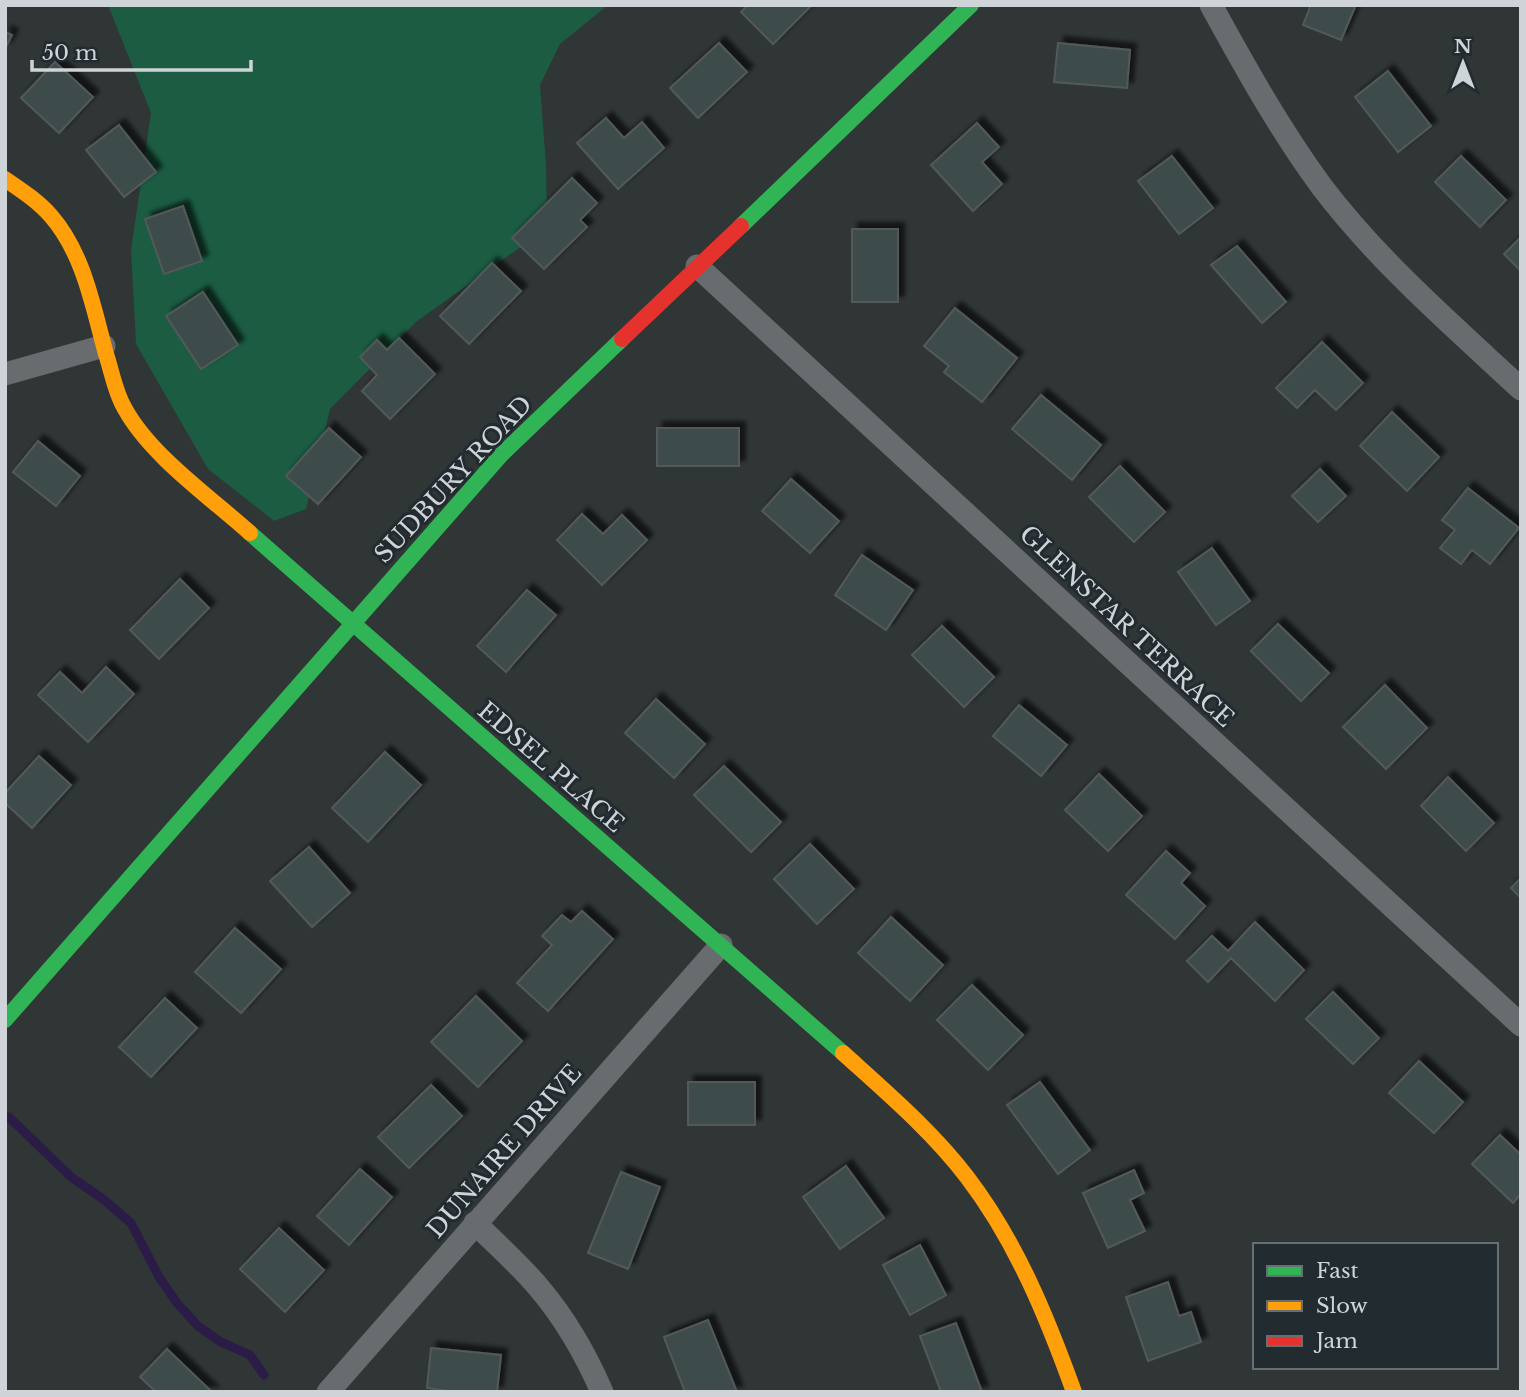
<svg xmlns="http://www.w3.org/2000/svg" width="1526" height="1397" viewBox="0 0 1526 1397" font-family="'Libre Baskerville',serif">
	<defs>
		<filter id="shadow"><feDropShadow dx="6" dy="-6" stdDeviation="2" flood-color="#0009"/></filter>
	</defs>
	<rect width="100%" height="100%" fill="#303536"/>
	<path fill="#1b5c43" d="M108 5H608L560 44 540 85 546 165 547 228 416 322 330 409 306 509 274 521 208 469 136 344 131 250 151 113Z"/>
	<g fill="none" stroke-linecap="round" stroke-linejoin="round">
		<path stroke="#2b1b47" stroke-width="9" d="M9 1117 71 1177 103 1199 131 1223 159 1277 177 1303 198 1326 221 1342 250 1355 264 1375"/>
	</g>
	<g fill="#3c4b4c" stroke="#545959" stroke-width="2" filter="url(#shadow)">
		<path d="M748 5H812L773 44 741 12Z"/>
		<path d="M1311 5H1356L1341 40 1303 25Z"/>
		<path d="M5 32 12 35 5 49Z"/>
		<path d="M719 43 747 72 698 118 670 88Z"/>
		<path d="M1058 43 1130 50 1127 88 1054 82Z"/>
		<path d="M55 62 93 97 59 133 21 98Z"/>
		<path d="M1388 71 1431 126 1398 152 1355 97Z"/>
		<path d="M606 118 624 138 642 122 664 148 618 189 577 143Z"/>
		<path d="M977 123 999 147 982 162 1002 184 973 211 931 165Z"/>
		<path d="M119 125 156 172 124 197 86 150Z"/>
		<path d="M1172 156 1213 208 1179 234 1138 181Z"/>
		<path d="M1461 156 1506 200 1480 227 1435 182Z"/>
		<path d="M572 178 597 203 580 220 587 227 544 269 512 238Z"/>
		<path d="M183 206 202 261 164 274 145 219Z"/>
		<rect x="852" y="229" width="46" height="73"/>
		<path d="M1521 237V271L1504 254Z"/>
		<path d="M1237 246 1286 302 1262 323 1211 265Z"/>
		<path d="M492 263 521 291 469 344 440 316Z"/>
		<path d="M203 292 238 345 201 369 166 316Z"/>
		<path d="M955 308 1017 358 982 402 944 372 949 366 924 346Z"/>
		<path d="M399 338 435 374 390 419 362 391 377 375 360 357 377 340 387 350Z"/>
		<path d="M1322 342 1363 383 1336 410 1315 390 1297 408 1276 388Z"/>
		<path d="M1041 395 1101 445 1072 480 1012 429Z"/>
		<path d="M1392 412 1439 457 1407 491 1360 446Z"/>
		<path d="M329 428 361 457 318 504 286 476Z"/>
		<rect x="657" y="428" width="82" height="38"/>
		<path d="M38 441 80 476 56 506 13 472Z"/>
		<path d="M1120 466 1165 512 1134 542 1089 497Z"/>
		<path d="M1320 469 1346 496 1318 522 1292 496Z"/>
		<path d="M791 479 839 521 810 553 762 511Z"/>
		<path d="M1468 488 1519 528 1490 564 1472 550 1461 564 1440 548 1455 530 1442 520Z"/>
		<path d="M582 514 603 534 622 515 647 540 602 585 557 540Z"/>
		<path d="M1212 548 1250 601 1216 625 1178 572Z"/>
		<path d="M862 555 913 590 886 630 835 595Z"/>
		<path d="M180 579 209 608 159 659 130 630Z"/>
		<path d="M527 590 556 615 506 672 477 646Z"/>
		<path d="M1278 624 1329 673 1301 701 1251 651Z"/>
		<path d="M942 626 994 677 964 707 912 655Z"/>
		<path d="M106 667 134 694 88 742 38 695 60 672 82 693Z"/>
		<path d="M1385 685 1427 728 1386 769 1343 727Z"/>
		<path d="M656 699 705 744 674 778 625 733Z"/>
		<path d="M1019 705 1067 745 1041 776 993 736Z"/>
		<path d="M385 752 421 785 368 842 332 808Z"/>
		<path d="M39 756 71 785 32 828 5 803V793Z"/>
		<path d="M724 766 781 822 751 852 694 795Z"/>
		<path d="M1099 774 1142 816 1108 851 1065 810Z"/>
		<path d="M1448 777 1494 823 1466 851 1421 806Z"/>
		<path d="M810 844 854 889 817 924 774 879Z"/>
		<path d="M309 847 350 893 312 927 270 881Z"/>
		<path d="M1166 851 1190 873 1181 883 1205 906 1175 939 1126 895Z"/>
		<path d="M1521 878V898L1511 888Z"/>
		<path d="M582 911 613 939 548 1011 517 983 552 945 542 936 562 915 571 922Z"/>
		<path d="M891 917 943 965 910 1001 858 953Z"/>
		<path d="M1255 922 1304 970 1275 1001 1231 958 1208 982 1187 961 1212 936 1228 951Z"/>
		<path d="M235 928 281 969 241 1013 195 972Z"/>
		<path d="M972 985 1023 1035 988 1070 937 1020Z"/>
		<path d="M1333 992 1379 1038 1353 1064 1306 1019Z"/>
		<path d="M476 996 522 1041 478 1087 431 1042Z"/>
		<path d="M165 998 197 1028 151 1077 119 1047Z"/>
		<path d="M1419 1061 1463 1102 1434 1133 1389 1093Z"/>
		<rect x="688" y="1082" width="67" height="43"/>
		<path d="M1040 1082 1090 1150 1058 1174 1007 1105Z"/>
		<path d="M431 1085 462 1116 409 1168 378 1137Z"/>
		<path d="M1500 1135 1521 1155V1194L1513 1203 1472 1164Z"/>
		<path d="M846 1166 884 1218 840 1249 803 1197Z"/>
		<path d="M360 1169 392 1197 349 1245 317 1216Z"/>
		<path d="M1134 1170 1144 1193 1130 1200 1145 1231 1108 1248 1083 1193Z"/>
		<path d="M621 1172 660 1187 628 1269 588 1253Z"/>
		<path d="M279 1228 324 1270 285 1312 240 1269Z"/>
		<path d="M920 1245 946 1295 910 1315 883 1265Z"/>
		<path d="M1168 1282 1179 1316 1191 1312 1201 1342 1148 1361 1126 1297Z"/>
		<path d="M708 1320 737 1392H685L664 1337Z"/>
		<path d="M956 1323 982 1392H941L920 1336Z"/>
		<path d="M431 1348 501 1355 497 1392H454L427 1388Z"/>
		<path d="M167 1349 212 1392H156L140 1377Z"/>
	</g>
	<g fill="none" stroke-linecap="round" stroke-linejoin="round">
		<g stroke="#686c6e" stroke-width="23">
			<path d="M1211 5C1245 67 1280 130 1322 187 1379 262 1452 325 1521 389"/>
			<path d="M697 266 1521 1025"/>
			<path d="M5 374 104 346"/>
			<path d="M475 1223C497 1245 521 1266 540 1289 566 1320 586 1355 602 1392"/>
			<path d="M328 1392 721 945"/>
		</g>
		<g stroke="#30b455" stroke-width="16">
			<path d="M741 226 971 5"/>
			<path d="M250 533 843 1053"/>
			<path d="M5 1020 501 455 622 339"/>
		</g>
		<g stroke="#ff9f0a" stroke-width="16">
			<path d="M5 179C21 190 38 201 51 216 84 254 93 307 106 354 112 372 115 393 125 409 151 456 210 497 250 533"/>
			<path d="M843 1053C886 1092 932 1131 967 1177 1016 1241 1047 1317 1074 1392"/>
		</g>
		<path stroke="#e5322d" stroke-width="16" d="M622 339 741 226"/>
	</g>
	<g text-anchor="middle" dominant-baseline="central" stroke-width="6" stroke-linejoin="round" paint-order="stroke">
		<g font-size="24" fill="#ced4d7" stroke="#222b30">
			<text transform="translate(453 479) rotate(-47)">SUDBURY ROAD</text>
			<text transform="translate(1127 626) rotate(43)">GLENSTAR TERRACE</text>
			<text transform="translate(551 767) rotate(41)">EDSEL PLACE</text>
			<text transform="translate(504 1151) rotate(-49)">DUNAIRE DRIVE</text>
		</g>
	</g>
	<rect width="1526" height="1397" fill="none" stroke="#ced4d7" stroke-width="14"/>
	<rect x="1253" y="1243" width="245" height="126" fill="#222b30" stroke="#676f73" stroke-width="2"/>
	<rect x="1267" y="1266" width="35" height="10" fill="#30b455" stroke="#676f73" stroke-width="2"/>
	<text x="1316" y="1278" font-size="21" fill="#ced4d7">Fast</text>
	<rect x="1267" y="1301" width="35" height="10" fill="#ff9f0a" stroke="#676f73" stroke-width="2"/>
	<text x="1316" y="1313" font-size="21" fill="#ced4d7">Slow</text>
	<rect x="1267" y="1336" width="35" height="10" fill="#e5322d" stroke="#676f73" stroke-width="2"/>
	<text x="1316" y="1348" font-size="21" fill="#ced4d7">Jam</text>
	<g transform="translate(1463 63)" stroke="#222b30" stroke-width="5" paint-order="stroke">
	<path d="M0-5L12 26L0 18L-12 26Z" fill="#ced4d7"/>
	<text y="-10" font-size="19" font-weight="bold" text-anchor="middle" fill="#ced4d7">N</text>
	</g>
	<path d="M32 60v10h219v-10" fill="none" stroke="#ced4d7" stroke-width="3.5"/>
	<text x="42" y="60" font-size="21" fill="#ced4d7" stroke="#222b30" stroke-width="5" paint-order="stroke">50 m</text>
</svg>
